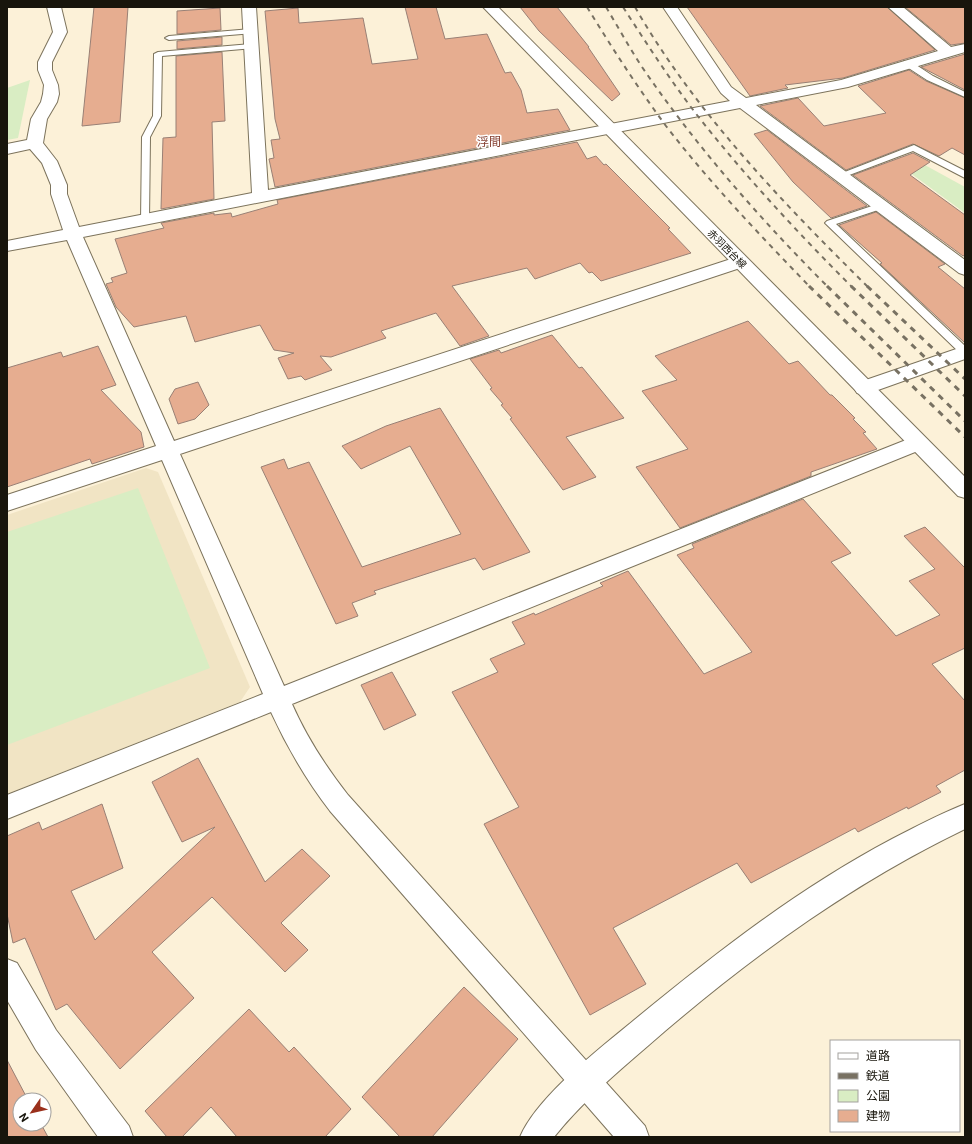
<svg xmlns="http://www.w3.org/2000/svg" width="972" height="1144" viewBox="0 0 972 1144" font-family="Roboto,'Noto Sans JP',sans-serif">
	<rect width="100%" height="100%" fill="#fcf1d8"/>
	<path fill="#f1e4c4" d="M146 468 158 472 250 687 240 702 7 794V515Z"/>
	<g fill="#d9edc3">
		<path d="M30 80 18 138 7 140V88Z"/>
		<path d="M898 164H923L965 187V213Z"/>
		<path d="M138 488 210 668 7 745V532Z"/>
	</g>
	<g fill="#e6ad90" stroke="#998075">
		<path d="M94 7H128L120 122 82 126Z"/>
		<path d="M405 7H436L445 39 487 34 505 73 511 72 521 90 527 113 558 109 570 130 275 187 269 159 274 158 271 140 280 139 275 119 265 11 298 8 299 23 363 18 372 64 418 59Z"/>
		<path d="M520 7H557L589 47H588L620 94 612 101 539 31Z"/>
		<path d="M687 7H887L935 50 843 78 785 85 788 88 750 96Z"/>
		<path d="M905 7H965V43L951 45Z"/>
		<path d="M220 8 221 30 177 34V11Z"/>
		<path d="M222 37V45L177 49V41Z"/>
		<path d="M222 52 225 121 212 122 214 199 161 209 163 138 176 137V56Z"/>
		<path d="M965 54V90L921 67Z"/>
		<path d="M909 70 926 81 965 98V155L952 148 939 156 913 144 846 170 760 106 798 98 824 126 886 113 858 86Z"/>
		<path d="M767 130 867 206 831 218 793 182 754 134Z"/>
		<path d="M577 142 587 159 596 156 604 165 606 164 670 228 668 229 691 253 601 281 592 272 589 273 580 263 535 279 527 268 452 286 489 336 460 346 436 313 381 331 386 338 331 357 320 356 332 370 305 380 301 376 288 379 278 358 294 353 274 350 260 325 195 342 186 316 134 327 116 307 106 284 113 282 111 278 127 273 115 239 164 228 161 223 214 213V215L231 213 232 217 278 204 277 200Z"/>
		<path d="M913 153 930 162 910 175 965 215V255L963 256 853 175Z"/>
		<path d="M876 212 945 264 938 267 965 289V343L880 264 882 263 839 225Z"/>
		<path d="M748 321 789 364 798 361 830 395H832L855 418 853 419 866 432 863 433 877 449 811 472V476L680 528 636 467 688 449 642 391 677 380 655 356Z"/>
		<path d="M552 335 579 368 582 367 624 418 566 437 596 477 563 490 519 431 510 419 512 418 501 405 503 404 490 389 492 388 470 359 499 350 501 353Z"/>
		<path d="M98 346 116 385 101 390 141 432 144 447 92 464 90 459 7 487V368L61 352 63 357Z"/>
		<path d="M198 382 209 405 195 419 178 424 169 399 175 389Z"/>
		<path d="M440 408 530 552 483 570 475 558 374 591 376 594 352 603 358 616 336 624 261 467 284 459 288 469 309 462 362 567 461 534 410 446 361 469 342 446 386 426Z"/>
		<path d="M803 499 851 553 831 562 896 636 940 615 909 581 935 569 904 536 925 527 965 568V648L932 664 965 701V770L936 786 941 792 908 809 907 807 858 832 855 828 751 883 737 863 613 928 646 984 590 1015 484 824 519 807 452 692 498 672 490 659 525 644 512 622 534 613 535 615 603 586 600 583 628 571 704 674 752 652 677 555 694 548 692 544Z"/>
		<path d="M392 672 416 715 384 730 361 685Z"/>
		<path d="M198 758 265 882 302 849 330 876 281 923 308 950 285 972 212 897 152 952 194 998 120 1069 67 1004 56 1010 25 938 13 943 7 914V836L39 822 42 830 102 804 123 868 71 891 95 940 215 827 182 842 152 782Z"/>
		<path d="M464 987 518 1039 432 1137H400L362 1097Z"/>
		<path d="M249 1009 289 1052 294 1047 351 1109 325 1137H237L211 1107 182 1137H167L145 1111Z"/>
		<path d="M7 1060 28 1100H20V1124H41L48 1137H7Z"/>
	</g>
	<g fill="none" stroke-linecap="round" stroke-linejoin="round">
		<g stroke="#7c735c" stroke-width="2">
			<g id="lane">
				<path d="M251 29H254V33L169 40 165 38 169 36Z"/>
				<path d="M251 44 255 46 254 48 162 56 161 116 150 137 149 220 147 222H141L142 137 153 116 154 54 158 52Z"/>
				<path d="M904 61H910L933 76 965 92V97L927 80 904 65Z"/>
				<path d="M914 145 965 171V178L913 151 844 177 841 178 837 175Z"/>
				<path d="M881 203 886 206 884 208 836 224 965 346V356L961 354 825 223 827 221Z"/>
			</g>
		</g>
		<g stroke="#7c735c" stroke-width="2">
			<g id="street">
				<path d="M47 7H61L67 32 52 62V70L58 85 59 94 57 102 47 119 43 143 57 161 67 185V194L79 227 252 193 242 7H256L268 190 730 101 721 93 663 7H677L731 87 746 98 841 80 938 51 888 7H903L951 47 965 44V52L848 87 756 105 965 260V275L959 273 740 108 83 237 174 441 734 258 740 256 746 258 749 262 746 266 180 454 284 686 911 438 918 436 925 438 928 443 925 448 292 704C306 736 326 767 348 795L645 1126 649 1137H614L330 811C307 781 287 747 271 712L7 819V795L263 694 162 460 7 511V495L156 446 67 240 7 251V241L63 230 51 194V185L42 163 30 149 7 154V144L27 140 31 119 41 102 43 94 44 85 38 70V62L53 32Z"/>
				<path d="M965 346V359L864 395 857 393 854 388 857 383Z"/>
				<path d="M7 959 17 963 56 1030 129 1126 133 1137H98L36 1050 7 1000Z"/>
			</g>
		</g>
		<g stroke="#7c735c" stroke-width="2">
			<g id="secondary">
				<path d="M483 7H498L965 477V498L958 496Z"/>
				<path d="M965 804V829C855 882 758 952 665 1031 626 1065 587 1096 554 1137H520C537 1097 599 1049 633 1021 716 953 796 890 892 839 915 827 940 814 965 804Z"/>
			</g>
		</g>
		<use href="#lane" fill="#fff" fill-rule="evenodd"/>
		<use href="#street" fill="#fff" fill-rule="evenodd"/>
		<use href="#secondary" fill="#fff" fill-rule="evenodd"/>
		<g stroke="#787162" stroke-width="2" stroke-dasharray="5 5" stroke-linecap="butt">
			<path d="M587 7C612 48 638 88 666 126 710 183 760 235 810 287"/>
			<path d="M606 7C618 27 629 47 642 67 696 146 760 219 828 287"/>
			<path d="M623 7C647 44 670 80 697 115 745 176 797 232 852 287"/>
			<path d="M635 7C695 112 782 202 868 287"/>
		</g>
		<g stroke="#787162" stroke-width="3" stroke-dasharray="6 6" stroke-linecap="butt">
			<path d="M809 286 965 437"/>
			<path d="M827 286 965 421"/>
			<path d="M851 286 965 396"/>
			<path d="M867 286 965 379"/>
		</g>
	</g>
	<g text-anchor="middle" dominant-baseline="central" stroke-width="3" stroke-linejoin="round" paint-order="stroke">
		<g font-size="10" fill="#18150c" stroke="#fff">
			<text transform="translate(727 249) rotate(45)">赤羽西台線</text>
		</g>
		<g font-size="12" fill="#843e2f" stroke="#fff">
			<text x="489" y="142">浮間</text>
		</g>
	</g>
	<rect width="972" height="1144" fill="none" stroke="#18150c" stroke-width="16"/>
	<rect x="830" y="1040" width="130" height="92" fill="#ffffff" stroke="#a3a19e"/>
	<rect x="838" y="1053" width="20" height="6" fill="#ffffff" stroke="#a3a19e"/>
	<text x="866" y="1060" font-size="12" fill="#18150c">道路</text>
	<rect x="838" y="1073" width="20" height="6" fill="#787162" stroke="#a3a19e"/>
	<text x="866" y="1080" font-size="12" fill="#18150c">鉄道</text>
	<rect x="838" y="1090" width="20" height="12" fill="#d9edc3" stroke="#a3a19e"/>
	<text x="866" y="1100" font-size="12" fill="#18150c">公園</text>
	<rect x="838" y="1110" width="20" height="12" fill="#e6ad90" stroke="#a3a19e"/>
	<text x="866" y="1120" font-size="12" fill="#18150c">建物</text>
	<g transform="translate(32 1112) rotate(236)"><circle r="19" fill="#ffffff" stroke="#a3a19e"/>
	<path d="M0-3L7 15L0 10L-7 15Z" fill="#9a301c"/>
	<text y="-6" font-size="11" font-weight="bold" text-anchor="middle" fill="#18150c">N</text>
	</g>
</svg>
